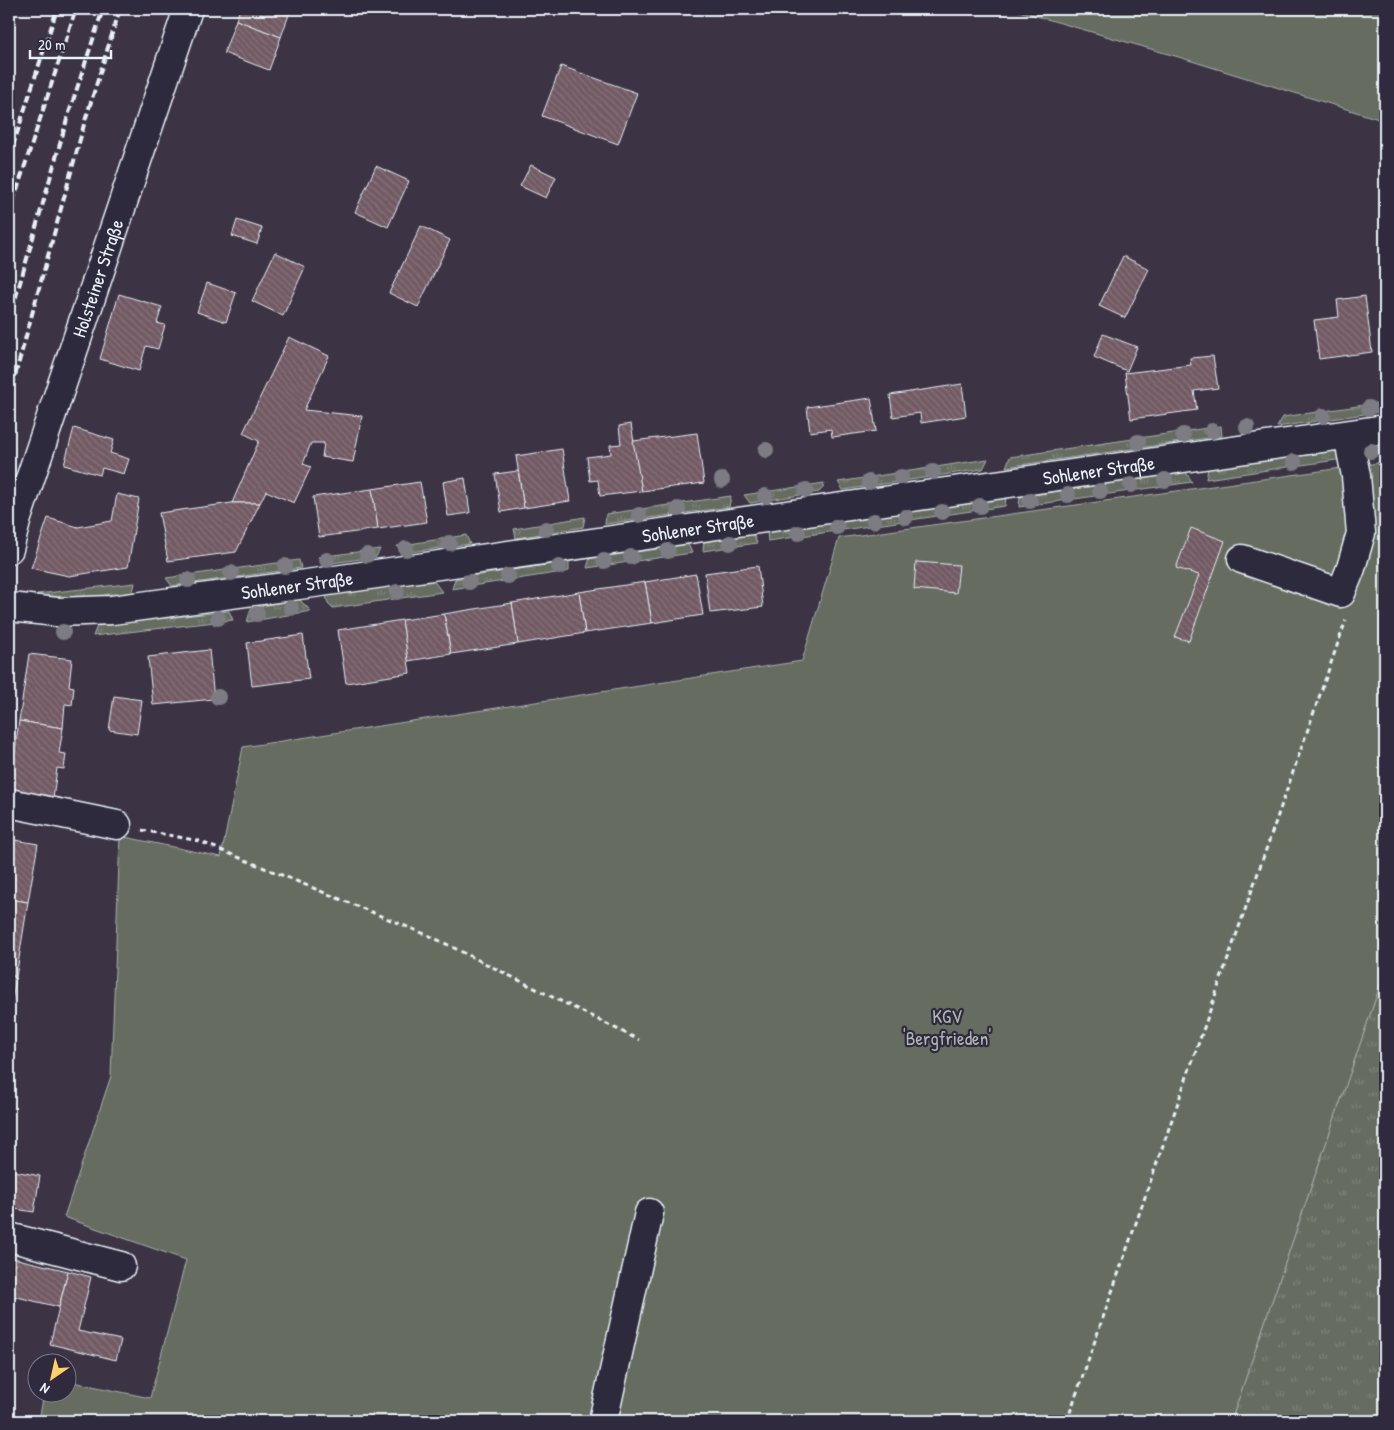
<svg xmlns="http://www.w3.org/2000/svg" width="1394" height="1430" viewBox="0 0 1394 1430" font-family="'Patrick Hand',sans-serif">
	<defs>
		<pattern id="grass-tufts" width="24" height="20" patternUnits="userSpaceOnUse" patternTransform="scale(1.25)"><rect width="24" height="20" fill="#666d60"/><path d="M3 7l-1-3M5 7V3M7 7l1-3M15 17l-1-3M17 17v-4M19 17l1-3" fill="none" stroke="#7c8278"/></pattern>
		<pattern id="building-back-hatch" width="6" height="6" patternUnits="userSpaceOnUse" patternTransform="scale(1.25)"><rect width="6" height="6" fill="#725a63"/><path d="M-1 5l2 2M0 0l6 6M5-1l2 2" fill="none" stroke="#86727a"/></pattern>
	</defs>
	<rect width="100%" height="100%" fill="#3c3445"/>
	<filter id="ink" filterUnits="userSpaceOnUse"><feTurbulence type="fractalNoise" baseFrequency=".02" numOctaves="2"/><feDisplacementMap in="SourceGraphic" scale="10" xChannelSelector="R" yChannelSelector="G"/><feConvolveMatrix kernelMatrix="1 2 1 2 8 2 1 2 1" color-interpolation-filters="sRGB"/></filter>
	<g filter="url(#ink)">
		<g fill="url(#grass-tufts)" stroke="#a7afac">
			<path d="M1385 402V411L1277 427 1283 417Z"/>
			<path d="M1221 426 1222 436 1006 467 1010 457Z"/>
			<path d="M1385 443V452L1361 455 1362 447Z"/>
			<path d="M1339 450 1343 459 1206 479 1208 469Z"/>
			<path d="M988 459 983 469 843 490 838 482Z"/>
			<path d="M1186 472 1192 482 1019 507 1020 497Z"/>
			<path d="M824 483 823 488 819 492 750 503 744 495Z"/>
			<path d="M731 496 729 507 605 524 606 514Z"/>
			<path d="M1006 498 1005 506 768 541 767 532Z"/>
			<path d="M585 517 583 527 516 538 514 529Z"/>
			<path d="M753 534 757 543 703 551 704 541Z"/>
			<path d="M466 535 470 544 402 553 397 546Z"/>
			<path d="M688 544 692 553 587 568 590 558Z"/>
			<path d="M380 549 376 557 324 564 318 557Z"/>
			<path d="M299 560 301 568 172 586 166 578Z"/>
			<path d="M569 561V571L452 589 455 579Z"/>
			<path d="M433 580 442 592 333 608 328 603 326 596Z"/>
			<path d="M135 583 133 592C101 596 70 599 38 596L37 594Z"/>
			<path d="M299 599 311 611 247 622 251 608Z"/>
			<path d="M229 611 233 620 93 636 97 626Z"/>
			<path d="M1385 971V1421H1231Z"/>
		</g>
		<g fill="#666d60" stroke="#a7afac">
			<path d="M1012 9H1385V121L1182 58Z"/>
			<path d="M1385 462V971L1231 1421H39L44 1393 68 1392V1381L150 1398 186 1260 64 1217 111 1076 120 836 221 857 243 747 802 661 839 538Z"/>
		</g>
		<g fill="url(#building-back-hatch)" stroke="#e8f1f8">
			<path d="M240 9H291L281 37 236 20Z"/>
			<path d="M236 20 281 37 269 70 224 53Z"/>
			<path d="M561 66 637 93 618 144 542 116Z"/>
			<path d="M531 165 556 177 546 198 520 186Z"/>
			<path d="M376 166 409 181 388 227 355 212Z"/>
			<path d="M237 220 262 228 257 244 232 236Z"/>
			<path d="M421 226 450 240 418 307 389 293Z"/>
			<path d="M1385 241V255L1381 253Z"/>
			<path d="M275 252 305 267 283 316 252 301Z"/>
			<path d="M1123 256 1149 269 1125 318 1099 306Z"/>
			<path d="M207 283 236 293 226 322 197 312Z"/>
			<path d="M119 294 162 307 157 323 165 325 158 349 146 346 139 371 100 359Z"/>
			<path d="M1365 296 1372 352 1319 359 1314 320 1339 317 1337 300Z"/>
			<path d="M1103 334 1137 347 1127 371 1094 357Z"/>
			<path d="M289 337 329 356 304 410 362 416 353 462 322 457 324 443H311L303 464 311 467 294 503 266 491 260 503H232L259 441 243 433Z"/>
			<path d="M1213 356 1218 388 1194 391 1197 410 1131 419 1125 373 1191 365 1190 358Z"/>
			<path d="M962 384 966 416 921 423 920 413 893 417 890 395Z"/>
			<path d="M871 398 876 431 832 437 831 429 810 432 807 407Z"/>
			<path d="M631 424 642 491 600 496 598 480 590 481 587 457 611 454 610 445 621 444 619 426Z"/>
			<path d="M74 428 114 440 110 453 129 459 124 474 102 468 100 475 64 465Z"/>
			<path d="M697 433 704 483 642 491 633 441Z"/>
			<path d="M562 449 570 501 524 508 516 456Z"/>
			<path d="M518 471 524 508 501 512 495 474Z"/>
			<path d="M465 478 470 513 448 516 443 482Z"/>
			<path d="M420 482 427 522 378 529 372 489Z"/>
			<path d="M372 489 378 529 319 537 313 497Z"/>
			<path d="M117 494 139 499 128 567 69 576 31 568 48 518 78 527 112 521Z"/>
			<path d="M232 503H260L236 552 168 561 159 513Z"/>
			<path d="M1191 528 1225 541 1189 641 1175 637 1199 575 1176 568Z"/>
			<path d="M916 562 959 565 956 593 914 589Z"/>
			<path d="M758 566 763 607 710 613 705 573Z"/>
			<path d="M696 574 703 615 652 623 645 582Z"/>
			<path d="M645 582 652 623 585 633 579 592Z"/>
			<path d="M579 592 585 633 518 644 512 603Z"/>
			<path d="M512 603 518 644 451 654 444 614Z"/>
			<path d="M444 614 451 654 408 661 402 620Z"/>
			<path d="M402 620 410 673 346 683 338 630Z"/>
			<path d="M303 635 309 679 252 686 247 643Z"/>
			<path d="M209 650 214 699 153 705 148 657Z"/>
			<path d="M29 654 72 659 69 686 74 687 72 705 65 704 63 728 19 721Z"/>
			<path d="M114 696 142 700 137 734 109 730Z"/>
			<path d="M19 721 63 728 59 753 66 754 64 769 57 768 53 799 9 792Z"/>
			<path d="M9 839 38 844 28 902 9 899Z"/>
			<path d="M9 899 28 902 16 977 9 975Z"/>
			<path d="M9 975 16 977 9 1020Z"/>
			<path d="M9 1170 40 1176 34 1212 9 1208Z"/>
			<path d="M9 1257 68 1271 59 1307 9 1295Z"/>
			<path d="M68 1271 91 1277 78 1331 121 1340 116 1360 50 1344Z"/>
		</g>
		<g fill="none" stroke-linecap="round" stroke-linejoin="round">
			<g stroke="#e8f1f8" stroke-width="31">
				<g id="minor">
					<path id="s1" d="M9 549 17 518 188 9"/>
					<path d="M1242 559 1341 593 1351 568 1361 533 1356 476 1348 435"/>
					<path id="s2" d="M9 607 57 612 112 610 321 582 1385 429"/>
					<path d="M9 803 117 825"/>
					<path d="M9 1237 121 1266"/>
					<path d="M603 1421 649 1213"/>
				</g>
			</g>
			<g stroke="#e8f1f8" stroke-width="3" stroke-dasharray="5 4" stroke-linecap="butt">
				<path d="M142 830 199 841 432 937 639 1040"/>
				<path d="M1067 1421 1346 620"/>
			</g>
			<use href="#minor" stroke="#2f2a3d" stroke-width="28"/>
			<g stroke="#e8f1f8" stroke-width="4" stroke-dasharray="8 4" stroke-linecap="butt">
				<path d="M9 158 57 9"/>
				<path d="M9 214 76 9"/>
				<path d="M9 321 68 116 103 9"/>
				<path d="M9 398 85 121 120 9"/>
			</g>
		</g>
		<g fill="#7b7c82">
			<circle cx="1369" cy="408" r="8"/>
			<circle cx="1323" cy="416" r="8"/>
			<circle cx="1247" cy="427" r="8"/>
			<circle cx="1212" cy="431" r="8"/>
			<circle cx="1183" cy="435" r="8"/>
			<circle cx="1138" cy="442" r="8"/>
			<circle cx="766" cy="450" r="8"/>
			<circle cx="1371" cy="451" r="8"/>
			<circle cx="1294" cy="462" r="8"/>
			<circle cx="933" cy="472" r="8"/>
			<circle cx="901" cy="477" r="8"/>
			<circle cx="722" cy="480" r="8"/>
			<circle cx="1165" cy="480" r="8"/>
			<circle cx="869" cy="482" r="8"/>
			<circle cx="1131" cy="485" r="8"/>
			<circle cx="806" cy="490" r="8"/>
			<circle cx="1100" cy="491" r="8"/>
			<circle cx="1068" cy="495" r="8"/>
			<circle cx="765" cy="496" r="8"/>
			<circle cx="1030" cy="501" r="8"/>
			<circle cx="980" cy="506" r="8"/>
			<circle cx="678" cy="509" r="8"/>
			<circle cx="942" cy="512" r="8"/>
			<circle cx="639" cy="515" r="8"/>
			<circle cx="906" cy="517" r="8"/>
			<circle cx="874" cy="521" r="8"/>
			<circle cx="837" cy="527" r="8"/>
			<circle cx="546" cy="529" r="8"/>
			<circle cx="798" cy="533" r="8"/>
			<circle cx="449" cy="543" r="8"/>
			<circle cx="730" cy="543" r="8"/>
			<circle cx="406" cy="549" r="8"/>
			<circle cx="668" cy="551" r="8"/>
			<circle cx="367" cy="555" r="8"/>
			<circle cx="631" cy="557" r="8"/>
			<circle cx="327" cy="560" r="8"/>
			<circle cx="604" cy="561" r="8"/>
			<circle cx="285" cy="566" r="8"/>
			<circle cx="559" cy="567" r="8"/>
			<circle cx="231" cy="573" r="8"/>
			<circle cx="508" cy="576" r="8"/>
			<circle cx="188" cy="580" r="8"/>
			<circle cx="469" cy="582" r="8"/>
			<circle cx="397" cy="592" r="8"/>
			<circle cx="291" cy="608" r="8"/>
			<circle cx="257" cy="614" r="8"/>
			<circle cx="218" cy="618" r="8"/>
			<circle cx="63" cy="632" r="8"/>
			<circle cx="218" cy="697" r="8"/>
		</g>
	</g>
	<g text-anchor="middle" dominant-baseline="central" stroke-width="4.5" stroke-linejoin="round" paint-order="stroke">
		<g font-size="19" fill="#e8f1f8" stroke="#2f2a3d">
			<text stroke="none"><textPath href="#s1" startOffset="285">Holsteiner Straße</textPath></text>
			<text stroke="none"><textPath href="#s2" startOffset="1100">Sohlener Straße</textPath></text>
			<text stroke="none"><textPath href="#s2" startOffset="695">Sohlener Straße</textPath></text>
			<text stroke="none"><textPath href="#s2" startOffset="290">Sohlener Straße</textPath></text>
		</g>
		<g font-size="19" fill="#aeb6b4" stroke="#2f2a3d">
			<text x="947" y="1016">KGV<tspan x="947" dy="22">'Bergfrieden'</tspan></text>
		</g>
	</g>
	<rect width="1394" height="1430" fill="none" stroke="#2f2a3d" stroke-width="30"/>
	<rect x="15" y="15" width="1364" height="1400" fill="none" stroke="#e8f1f8" stroke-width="2" filter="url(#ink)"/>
	<g transform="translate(52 1378) rotate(214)"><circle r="24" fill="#2f2a3d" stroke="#797a88"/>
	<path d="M0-4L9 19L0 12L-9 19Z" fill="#ffd166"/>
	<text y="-8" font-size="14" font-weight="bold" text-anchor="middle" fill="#e8f1f8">N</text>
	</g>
	<path d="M30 50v8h81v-8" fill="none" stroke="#e8f1f8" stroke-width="2.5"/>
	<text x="38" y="50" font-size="15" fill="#e8f1f8" stroke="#2f2a3d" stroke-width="4" paint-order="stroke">20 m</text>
</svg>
